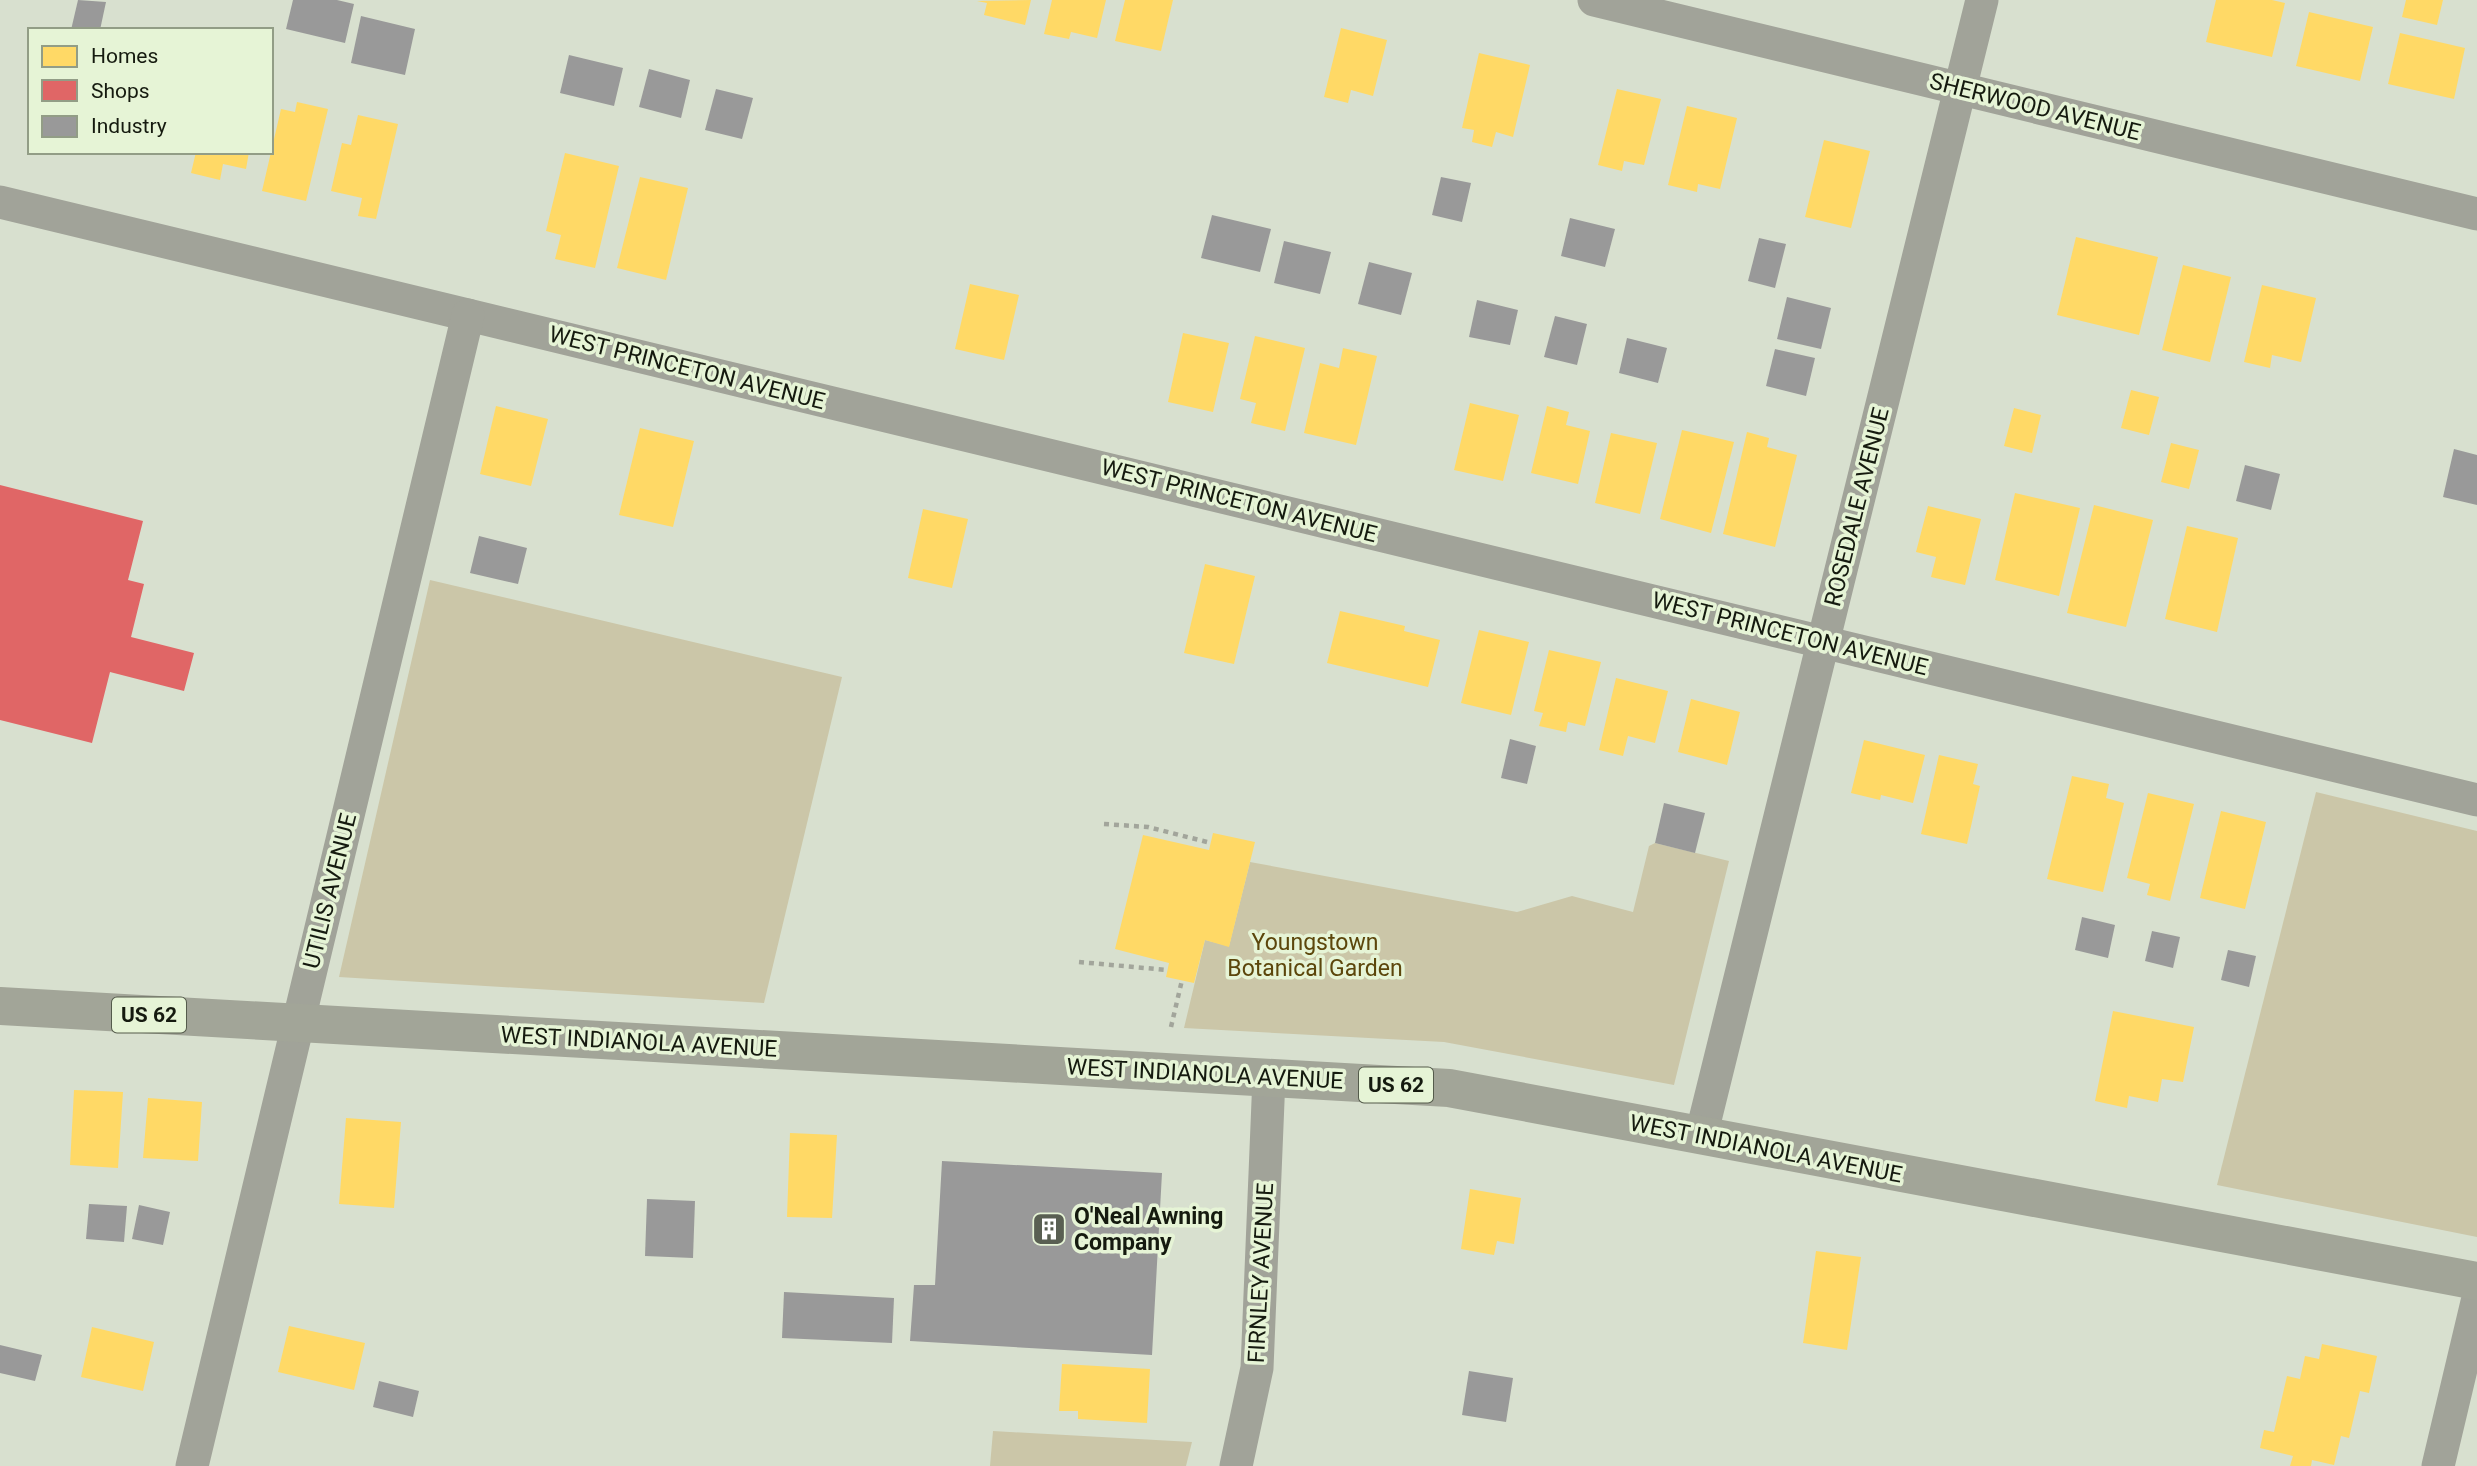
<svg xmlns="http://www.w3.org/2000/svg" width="2477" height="1466" viewBox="0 0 2477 1466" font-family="Roboto,sans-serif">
	<rect width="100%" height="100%" fill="#d8e0cf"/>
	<g fill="#cbc6a8">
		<path d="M430 580 842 677 764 1003 339 977Z"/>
		<path d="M2316 792 2477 831V1237L2217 1185Z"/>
		<path d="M1655 843 1729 861 1674 1085 1444 1042 1184 1028 1205 940 1229 946 1250 862 1517 912 1572 896 1633 912 1649 846Z"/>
		<path d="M993 1431 1192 1442 1186 1466H990Z"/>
	</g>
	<g fill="#ffd966">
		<path d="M1031 0 1025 25 984 15 987 3 977 1Z"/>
		<path d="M1052 0H1106L1097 38 1071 32 1069 39 1044 34Z"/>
		<path d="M1125 0H1173L1161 51 1115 41Z"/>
		<path d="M2216 0H2272L2285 3 2272 57 2206 42Z"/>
		<path d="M2406 0H2443L2437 25 2402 17Z"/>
		<path d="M2309 12 2373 27 2360 81 2296 66Z"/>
		<path d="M1341 28 1387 40 1373 96 1351 90 1348 103 1324 97Z"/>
		<path d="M2400 33 2465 48 2454 99 2388 84Z"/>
		<path d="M1479 53 1530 65 1513 137 1496 132 1492 147 1472 142 1474 130 1462 128Z"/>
		<path d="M1617 89 1661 99 1644 165 1624 161 1622 171 1598 165Z"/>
		<path d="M297 102 328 109 306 201 262 191 281 109 295 112Z"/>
		<path d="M1687 106 1737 118 1720 189 1698 184 1697 192 1668 185Z"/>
		<path d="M358 115 398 124 376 219 358 216 362 198 331 191 342 143 351 145Z"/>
		<path d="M1824 140 1870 151 1851 228 1805 217Z"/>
		<path d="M196 152H249L246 169 223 164 220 180 191 173Z"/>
		<path d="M565 153 619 166 595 268 555 259 561 235 546 231Z"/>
		<path d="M640 177 688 188 666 280 617 268Z"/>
		<path d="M2076 237 2158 257 2139 335 2057 315Z"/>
		<path d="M2183 265 2231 277 2210 362 2162 350Z"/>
		<path d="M970 284 1019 295 1004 360 955 349Z"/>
		<path d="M2262 285 2316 298 2301 362 2272 355 2270 368 2244 362Z"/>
		<path d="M1183 333 1229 343 1213 412 1168 402Z"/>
		<path d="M1255 336 1305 348 1285 431 1251 423 1256 403 1240 399Z"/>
		<path d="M1343 348 1377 356 1356 445 1304 433 1320 363 1339 368Z"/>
		<path d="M2131 390 2159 397 2149 435 2121 428Z"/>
		<path d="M1470 403 1519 415 1503 481 1454 470Z"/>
		<path d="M496 406 548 419 531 486 480 474Z"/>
		<path d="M1547 406 1569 412 1566 425 1590 431 1578 484 1531 473Z"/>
		<path d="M2014 408 2041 415 2032 453 2004 446Z"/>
		<path d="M640 428 694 441 673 527 619 515Z"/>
		<path d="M1682 430 1734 442 1711 533 1660 519Z"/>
		<path d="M1747 432 1769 438 1767 447 1797 455 1775 547 1723 534Z"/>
		<path d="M1611 433 1657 443 1640 514 1595 503Z"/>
		<path d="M2171 443 2199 450 2189 489 2161 482Z"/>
		<path d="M2015 493 2080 508 2059 596 1995 580Z"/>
		<path d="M2094 505 2153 520 2126 627 2067 613Z"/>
		<path d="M1928 506 1981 519 1965 585 1931 577 1936 557 1916 552Z"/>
		<path d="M923 509 968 519 952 588 908 578Z"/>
		<path d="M2187 526 2238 538 2217 632 2165 619Z"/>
		<path d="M1205 564 1255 576 1234 664 1184 653Z"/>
		<path d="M1340 611 1405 626 1404 631 1440 640 1428 687 1327 663Z"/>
		<path d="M1479 630 1529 642 1511 715 1461 703Z"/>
		<path d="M1549 650 1601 662 1585 726 1568 722 1566 732 1539 726 1543 713 1534 711Z"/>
		<path d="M1616 678 1668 691 1655 743 1628 736 1623 756 1599 750Z"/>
		<path d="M1691 699 1740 712 1727 765 1678 752Z"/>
		<path d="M1864 740 1925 755 1913 803 1881 795 1880 800 1851 793Z"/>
		<path d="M1939 755 1978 764 1973 784 1980 786 1967 844 1921 834Z"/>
		<path d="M2072 776 2109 784 2106 798 2124 803 2103 892 2047 879Z"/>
		<path d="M2148 793 2194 804 2170 901 2147 895 2150 884 2127 878Z"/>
		<path d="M2221 811 2266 822 2245 909 2200 898Z"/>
		<path d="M1213 833 1255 842 1229 947 1205 940 1194 983 1166 977 1169 963 1115 949 1143 835 1209 850Z"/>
		<path d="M2113 1011 2194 1027 2183 1082 2162 1079 2158 1102 2129 1096 2127 1108 2095 1101Z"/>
		<path d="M74 1090 123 1092 118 1168 70 1165Z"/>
		<path d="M148 1098 202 1102 198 1161 143 1158Z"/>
		<path d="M346 1118 401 1122 394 1208 339 1204Z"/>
		<path d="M790 1133 837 1135 832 1218 787 1217Z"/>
		<path d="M1470 1189 1521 1198 1514 1244 1497 1241 1494 1255 1461 1249Z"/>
		<path d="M1816 1251 1861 1257 1847 1350 1803 1343Z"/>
		<path d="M289 1326 365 1343 354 1390 278 1372Z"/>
		<path d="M92 1327 154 1342 143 1391 81 1377Z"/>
		<path d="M2322 1344 2377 1356 2369 1393 2360 1391 2349 1438 2341 1436 2334 1465 2312 1460 2311 1466H2290L2293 1456 2260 1448 2264 1430 2274 1432 2287 1376 2300 1379 2305 1356 2319 1359Z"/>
		<path d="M1062 1364 1150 1369 1147 1423 1078 1419V1411H1059Z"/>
	</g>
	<path fill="#e06666" d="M0 485 143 521 128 580 144 584 131 637 194 653 184 691 110 672 92 743 0 720Z"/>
	<g fill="#999">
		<path d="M78 0 106 2 100 30H71Z"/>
		<path d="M293 0H337L354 4 345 43 286 29Z"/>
		<path d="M361 16 415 29 405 75 351 63Z"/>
		<path d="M569 55 623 68 614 106 560 93Z"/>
		<path d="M649 69 690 80 681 118 639 107Z"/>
		<path d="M716 89 753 98 742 139 705 130Z"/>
		<path d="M1441 177 1471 183 1462 222 1432 215Z"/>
		<path d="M1212 215 1271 229 1260 272 1201 258Z"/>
		<path d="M1570 218 1615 229 1605 267 1561 256Z"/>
		<path d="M1759 238 1786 244 1775 288 1748 281Z"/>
		<path d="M1284 241 1331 252 1320 294 1274 283Z"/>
		<path d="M1369 262 1412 273 1401 315 1358 304Z"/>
		<path d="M1787 297 1831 308 1821 349 1777 339Z"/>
		<path d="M1477 300 1518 310 1510 345 1469 337Z"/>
		<path d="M1555 316 1587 324 1577 365 1544 357Z"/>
		<path d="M1627 338 1667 348 1658 383 1619 373Z"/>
		<path d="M1775 349 1815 358 1806 396 1766 386Z"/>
		<path d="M2454 449 2477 455V505L2443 497Z"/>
		<path d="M2245 465 2280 474 2271 510 2236 501Z"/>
		<path d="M479 536 527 548 518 584 470 573Z"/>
		<path d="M1510 739 1536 746 1527 784 1501 778Z"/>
		<path d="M1664 803 1705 813 1695 853 1655 843Z"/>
		<path d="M2082 917 2115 925 2108 958 2075 950Z"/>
		<path d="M2152 931 2180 937 2173 968 2145 961Z"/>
		<path d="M2228 950 2256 956 2249 987 2221 980Z"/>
		<path d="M942 1161 1162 1173 1152 1355 910 1341 914 1285H935Z"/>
		<path d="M647 1199 695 1201 693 1258 645 1256Z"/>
		<path d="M89 1204 127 1206 124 1242 86 1239Z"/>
		<path d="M139 1205 170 1212 163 1245 132 1239Z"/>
		<path d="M784 1292 894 1298 892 1343 782 1338Z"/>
		<path d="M0 1345 42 1355 35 1381 0 1373Z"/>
		<path d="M1469 1371 1513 1378 1506 1422 1462 1415Z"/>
		<path d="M379 1381 419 1391 413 1417 373 1407Z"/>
	</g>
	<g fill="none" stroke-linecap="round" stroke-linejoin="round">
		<g stroke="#a2a59b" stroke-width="4.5" stroke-dasharray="5 5" stroke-linecap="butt">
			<path d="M1104 824 1148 827 1211 843"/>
			<path d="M1079 962 1167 970"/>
			<path d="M1171 1027 1182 980"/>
		</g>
		<g stroke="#a1a399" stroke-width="33">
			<path d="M1594 0 2477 214"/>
			<path d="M0 202 2477 800"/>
			<path d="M1701 1136 1982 0"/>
			<path d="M192 1466 468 315"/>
			<path d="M1236 1466 1257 1368 1269 1077"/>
			<path d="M2438 1466 2477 1302"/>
		</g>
		<path stroke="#a2a598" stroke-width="38" d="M0 1006 1449 1088 2477 1281"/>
	</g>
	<defs>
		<g id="building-square" transform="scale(1.75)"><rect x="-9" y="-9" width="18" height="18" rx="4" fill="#595f52" stroke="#e6f4d6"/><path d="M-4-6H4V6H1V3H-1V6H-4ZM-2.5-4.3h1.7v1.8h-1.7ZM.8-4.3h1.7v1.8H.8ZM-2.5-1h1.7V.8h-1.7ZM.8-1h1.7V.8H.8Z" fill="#fff"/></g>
	</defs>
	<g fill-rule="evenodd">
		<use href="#building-square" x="1049" y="1229"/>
	</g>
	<g text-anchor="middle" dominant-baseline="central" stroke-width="7" stroke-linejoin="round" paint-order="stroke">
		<g fill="#e6f4d6" stroke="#545b4b" stroke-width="2">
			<rect x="112" y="997.5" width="74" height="35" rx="5"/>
			<rect x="1359" y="1067.5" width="74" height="35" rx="5"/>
		</g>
		<g font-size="21" font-weight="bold" fill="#151a0f">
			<text x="149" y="1015">US 62</text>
			<text x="1396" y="1085">US 62</text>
		</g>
		<g font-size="23" fill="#151a0f" stroke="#e6f4d6">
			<text transform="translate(2035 107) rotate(14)">SHERWOOD AVENUE</text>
			<text transform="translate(687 368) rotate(14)">WEST PRINCETON AVENUE</text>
			<text transform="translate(1239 501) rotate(14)">WEST PRINCETON AVENUE</text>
			<text transform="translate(1857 507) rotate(-76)">ROSEDALE AVENUE</text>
			<text transform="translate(1790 634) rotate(14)">WEST PRINCETON AVENUE</text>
			<text transform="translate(330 891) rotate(-76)">UTILIS AVENUE</text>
			<text transform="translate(639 1042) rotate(3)">WEST INDIANOLA AVENUE</text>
			<text transform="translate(1205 1074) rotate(3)">WEST INDIANOLA AVENUE</text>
			<text transform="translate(1766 1149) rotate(11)">WEST INDIANOLA AVENUE</text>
			<text transform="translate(1261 1273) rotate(-87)">FIRNLEY AVENUE</text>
		</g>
		<g font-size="23" fill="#5c460b" stroke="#e6f4d6">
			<text x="1315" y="942">Youngstown<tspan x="1315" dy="26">Botanical Garden</tspan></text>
		</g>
		<g font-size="23" font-weight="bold" fill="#151a0f" stroke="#e6f4d6" text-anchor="start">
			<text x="1074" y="1216">O'Neal Awning<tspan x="1074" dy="26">Company</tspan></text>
		</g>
	</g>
	<rect x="28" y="28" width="245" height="126" fill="#e6f4d6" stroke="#929d86" stroke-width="2"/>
	<rect x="42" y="46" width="35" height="21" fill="#ffd966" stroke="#929d86" stroke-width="2"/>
	<text x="91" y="63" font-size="21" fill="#151a0f">Homes</text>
	<rect x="42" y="80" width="35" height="21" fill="#e06666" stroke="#929d86" stroke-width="2"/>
	<text x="91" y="98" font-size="21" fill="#151a0f">Shops</text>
	<rect x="42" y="116" width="35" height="21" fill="#999999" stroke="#929d86" stroke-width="2"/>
	<text x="91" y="133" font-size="21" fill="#151a0f">Industry</text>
</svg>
